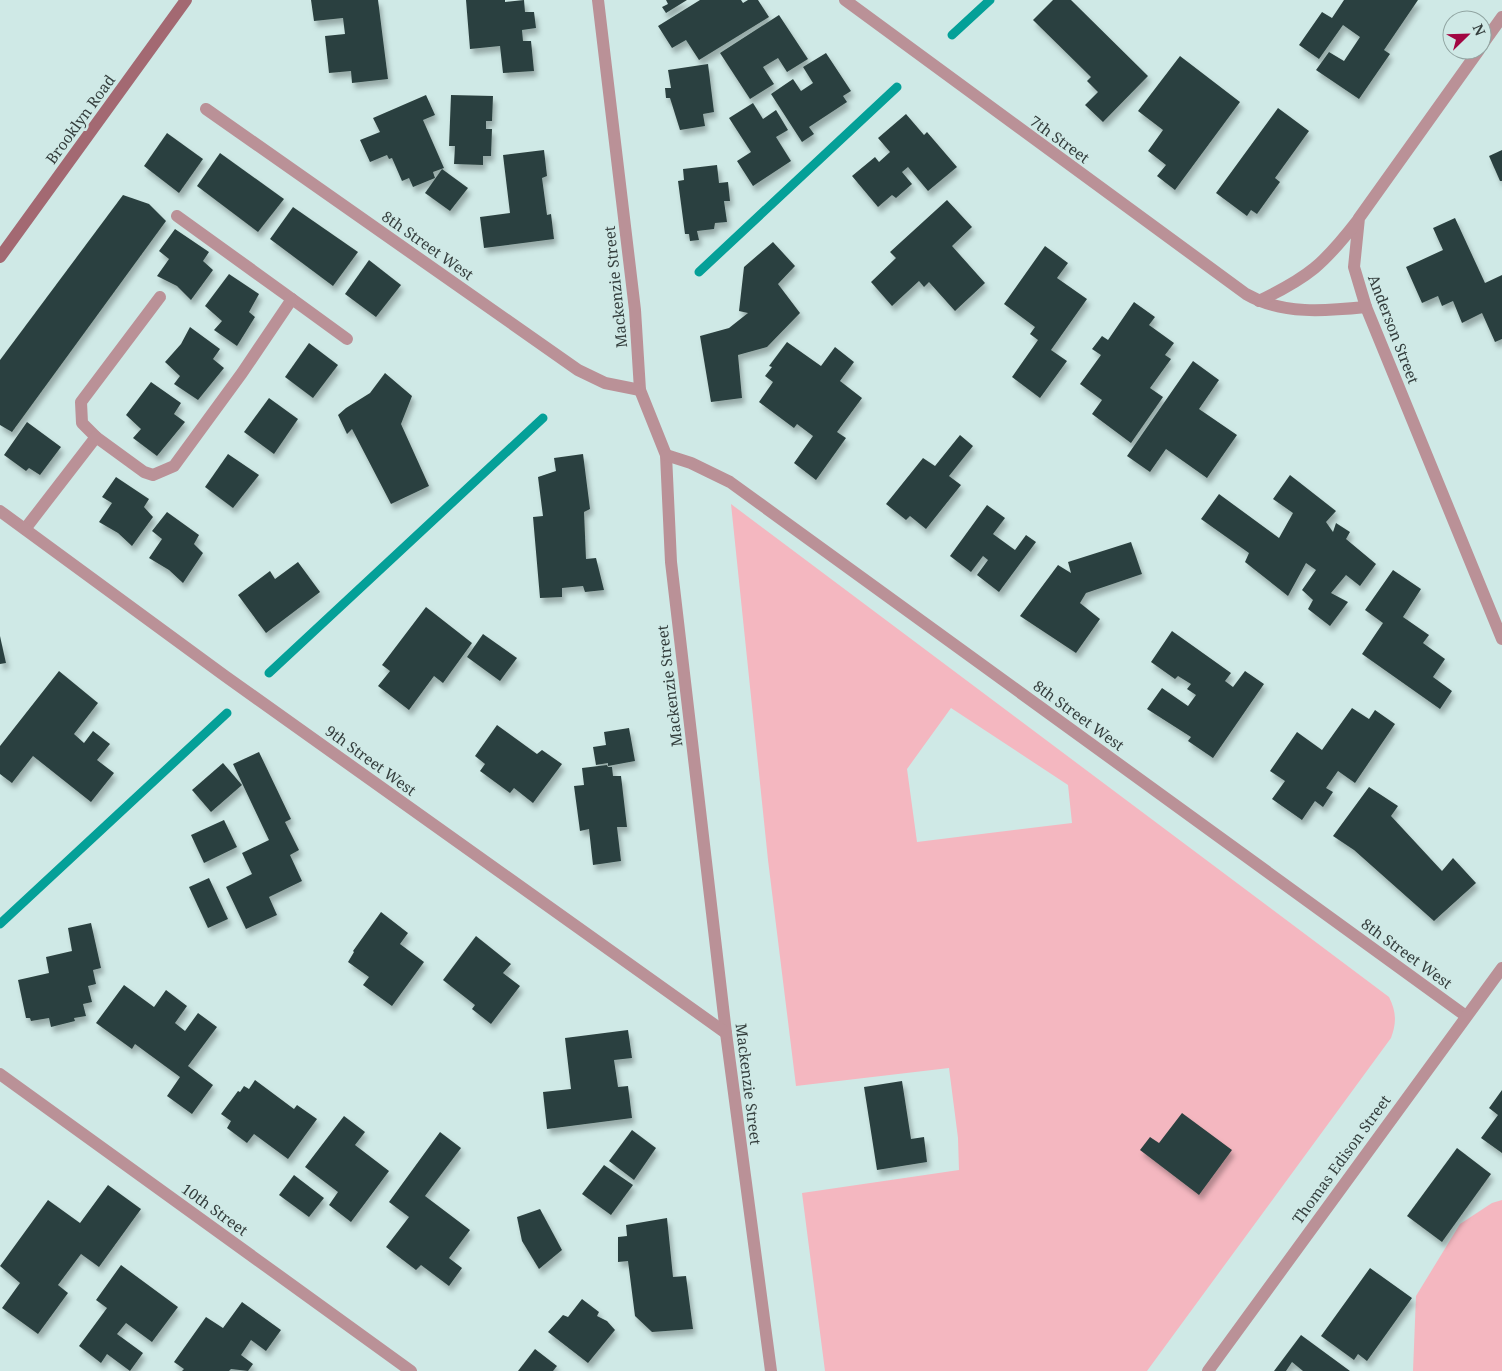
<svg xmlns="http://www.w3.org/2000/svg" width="1502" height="1371" viewBox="0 0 1502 1371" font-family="'Noto Serif',serif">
	<defs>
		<filter id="shadow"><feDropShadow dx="3" dy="5.5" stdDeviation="2.5" flood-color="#0004"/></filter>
	</defs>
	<rect width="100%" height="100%" fill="#cfe9e6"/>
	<g fill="#f4b7c0" fill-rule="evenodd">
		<path d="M731 504 1389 997C1396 1011 1397 1022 1391 1038L1147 1371H825L802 1193 959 1170 958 1138 949 1068 796 1086 768 860ZM951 708 1068 785 1072 823 917 842 907 769Z"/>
		<path d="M1502 1200V1371H1413L1416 1296 1460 1224 1492 1203Z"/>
	</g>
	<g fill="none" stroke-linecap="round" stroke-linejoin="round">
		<g stroke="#04a098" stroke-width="9">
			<path d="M952 35 990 0"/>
			<path d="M699 272 897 87"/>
			<path d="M269 673 543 418"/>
			<path d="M0 924 227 713"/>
		</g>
	</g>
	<g fill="#2c413f" filter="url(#shadow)">
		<path d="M311 0H378L388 79 352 83 351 71 329 73 325 36 345 34 343 18 314 21Z"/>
		<path d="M466 0H505V2L524 0 525 12H534L536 28 522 30 523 41H531L534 71 503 73 500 46 470 49Z"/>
		<path d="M666 0H687L666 13 662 7 668 4Z"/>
		<path d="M700 0H741L743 3 748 0H758L769 17 699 60 686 40 672 48 658 26Z"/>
		<path d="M1053 0H1071L1148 76 1103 122 1085 105 1098 92 1087 81 1091 77 1033 20Z"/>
		<path d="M1344 0H1418L1384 50 1390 54 1359 99 1316 70 1329 52 1344 61 1360 37 1343 25 1319 59 1299 45 1322 12 1332 18Z"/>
		<path d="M779 15 808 59 787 72 778 58 763 67 774 84 750 99 720 53Z"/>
		<path d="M826 53 851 91 843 96 847 102 809 127 814 134 802 142 771 94 793 79 801 91 813 83 803 67Z"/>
		<path d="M1180 56 1240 102 1175 190 1157 176 1166 165 1148 151 1163 130 1138 111Z"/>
		<path d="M708 64 714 112 703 114 705 126 680 130 670 98H666L665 88H671L668 70Z"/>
		<path d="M426 95 435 115 423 120 444 168 433 172 435 178 413 187 409 178 402 181 392 158 389 159 387 155 370 162 360 140 380 132 373 118Z"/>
		<path d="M451 95 493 96 492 121H486V129H492L491 156H483V165L454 164 455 146H449Z"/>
		<path d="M753 103 763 119 776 110 788 130 776 137 791 161 753 186 737 161 751 152 729 118Z"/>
		<path d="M1278 108 1309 131 1275 178 1280 182 1257 214 1251 210 1247 216 1216 193Z"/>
		<path d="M906 114 924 135 927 132 957 167 928 191 908 167 902 172 912 184 896 198 892 195 878 207 852 176 875 157 879 162 890 152 878 138Z"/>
		<path d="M167 133 203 159 179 193 144 166Z"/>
		<path d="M544 150 547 176 542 178 547 215 551 214 554 239 484 248 480 217 510 213 503 155Z"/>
		<path d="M1502 150V181H1500L1489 156Z"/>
		<path d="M220 153 284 199 258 232 197 186Z"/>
		<path d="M717 165 719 183 728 182 730 201H724L727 222 715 223 714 229 697 231 699 240 690 241 689 234H685L678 181 684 180 683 169Z"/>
		<path d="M442 169 468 188 450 211 425 193Z"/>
		<path d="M123 195 149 204 166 221 12 432 0 425V360Z"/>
		<path d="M947 200 972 227 952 246 985 283 955 311 929 282 924 287 919 281 892 306 871 282 896 258 890 252Z"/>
		<path d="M293 207 358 252 333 286 270 239Z"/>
		<path d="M1455 218 1485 283 1502 275V339L1495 342 1482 313 1462 323 1453 301 1442 306 1438 296 1422 303 1406 267 1443 250 1433 228Z"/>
		<path d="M175 229 209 252 203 261 213 270 191 300 177 286 157 276 169 259 159 251Z"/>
		<path d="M773 242 795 266 778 284 800 313 767 347 738 355 742 398 711 402 700 336 729 328 748 313 739 311 744 267Z"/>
		<path d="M1045 246 1068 263 1057 278 1087 299 1051 350 1067 361 1040 398 1012 377 1038 340 1030 334 1035 327 1004 304Z"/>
		<path d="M369 260 401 285 376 317 345 294Z"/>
		<path d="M229 274 259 294 249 312 255 317 237 346 214 330 222 321 205 306Z"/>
		<path d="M1134 302 1155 317 1149 325 1174 343 1165 355 1171 359 1150 388 1163 397 1131 443 1092 414 1102 400 1080 384 1101 355 1092 349 1102 336 1108 340Z"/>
		<path d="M190 327 220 349 213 359 224 368 198 400 174 384 180 376 165 362 181 344Z"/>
		<path d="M787 342 821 366 835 347 854 362 840 381 862 398 837 432 846 438 816 480 794 463 813 436 797 424 794 428 759 402 773 382 765 376 772 367 769 366Z"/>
		<path d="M309 343 338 365 313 398 285 377Z"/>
		<path d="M1193 361 1219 380 1199 409 1237 435 1207 478 1166 449 1150 472 1127 456Z"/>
		<path d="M385 373 412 396 401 424 429 486 391 504 352 429 347 434 338 415 346 408 370 393Z"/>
		<path d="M151 382 181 403 174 414 185 422 157 456 133 438 141 429 126 415Z"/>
		<path d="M269 398 298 419 274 454 244 432Z"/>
		<path d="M27 422 61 447 40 475 29 468 26 471 4 455Z"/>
		<path d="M960 435 973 446 949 476 961 485 926 529 910 516 906 520 886 504 923 458 935 466Z"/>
		<path d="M228 454 259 475 233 508 205 487Z"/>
		<path d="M583 454 590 509 584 512 586 559 596 558 604 590 585 592 583 586 562 588V597L540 598 533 517 543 516 538 477 556 471 554 458Z"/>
		<path d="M1290 475 1336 511 1326 522 1333 532 1336 523 1350 532 1346 539 1376 564 1360 586 1346 575 1331 593 1348 602 1330 626 1308 609 1313 600 1302 590 1316 570 1306 563 1288 596 1245 562 1249 553 1201 519 1219 494 1279 538 1293 513 1273 499Z"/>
		<path d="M116 477 149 499 144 507 153 517 132 546 118 533 99 522 112 503 102 497Z"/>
		<path d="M987 505 1005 518 993 534 1015 550 1026 535 1036 542 999 592 977 575 988 560 983 556 971 572 950 556Z"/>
		<path d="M167 512 199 535 194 544 203 553 183 583 169 570 149 558 162 539 152 531Z"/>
		<path d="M1131 542 1142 574 1086 593 1080 603 1100 619 1076 653 1020 616 1058 565 1071 573 1068 562Z"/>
		<path d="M298 562 320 592 266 633 238 595 270 571 275 579Z"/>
		<path d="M1393 570 1421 589 1403 617 1429 635 1423 643 1445 659 1433 677 1452 691 1440 709 1362 654 1383 623 1365 610Z"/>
		<path d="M426 607 472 643 443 683 434 676 409 710 378 686 390 671 382 665Z"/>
		<path d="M1172 631 1231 673 1225 681 1233 687 1245 671 1264 684 1213 758 1188 741 1191 737 1147 709 1162 688 1188 706 1196 695 1187 689 1191 684 1178 676 1175 679 1151 662Z"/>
		<path d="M483 634 517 658 500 681 467 657Z"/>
		<path d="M0 636 6 663 0 664Z"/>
		<path d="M59 671 98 703 74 734 84 743 93 731 110 744 97 760 114 773 91 802 33 756 12 783 0 774V746Z"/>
		<path d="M1352 708 1369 719 1375 710 1395 724 1355 783 1338 771 1326 788 1333 792 1323 807 1315 801 1302 820 1272 799 1285 781 1270 771 1297 732 1322 750Z"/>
		<path d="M497 725 537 754 542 750 562 764 533 803 514 788 510 793 480 771 485 764 475 756Z"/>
		<path d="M629 728 635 761 608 766V763L596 765 593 747 606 745 604 732Z"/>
		<path d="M259 752 291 819 285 822 299 850 290 855 302 881 269 897 277 915 246 929 226 887 252 874 242 853 269 840 233 764Z"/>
		<path d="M223 763 242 785 211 812 192 790Z"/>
		<path d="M607 765 608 767H612L613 776H621L627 827H617L621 861 593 865 589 829 580 831 574 786 584 785 582 768Z"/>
		<path d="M1369 787 1398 806 1391 816 1442 871 1453 858 1476 883 1434 921 1354 850 1333 836Z"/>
		<path d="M224 820 237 847 204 863 191 835Z"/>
		<path d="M209 878 228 919 208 928 189 887Z"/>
		<path d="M381 912 408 933 400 944 424 962 392 1006 363 985 369 977 348 962 354 952 353 951Z"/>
		<path d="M91 923 101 968 93 970 96 984 88 986 92 1002 83 1004 86 1016 74 1018 75 1021 51 1027 49 1018 31 1021 30 1018H26L18 980 49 973 46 957 72 951 68 928Z"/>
		<path d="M476 936 511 964 503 973 520 986 491 1024 472 1009 475 1005 443 980Z"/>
		<path d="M124 985 154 1007 166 990 187 1006 175 1023 185 1031 198 1013 217 1027 188 1066 213 1085 192 1114 167 1096 180 1077 135 1044 132 1049 96 1023Z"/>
		<path d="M628 1030 632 1058 614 1060 618 1087 628 1086 632 1118 547 1129 543 1092 571 1089 565 1038Z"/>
		<path d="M255 1080 294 1109 297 1105 317 1119 288 1159 254 1134 247 1143 227 1128 231 1121 221 1114 238 1091 240 1092 244 1086 249 1089Z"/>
		<path d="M902 1081 911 1139 924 1137 927 1162 877 1170 864 1087Z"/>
		<path d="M1502 1090V1153L1481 1138 1498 1115 1489 1108Z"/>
		<path d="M1182 1113 1232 1150 1199 1195 1140 1150 1150 1137 1159 1143Z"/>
		<path d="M344 1116 365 1132 355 1145 389 1171 351 1222 329 1205 338 1192 305 1167Z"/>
		<path d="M632 1130 656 1148 634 1180 609 1161Z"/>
		<path d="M440 1132 461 1148 425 1196 470 1230 449 1258 462 1268 449 1286 421 1265 416 1270 386 1247 409 1217 389 1202Z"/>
		<path d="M1457 1148 1491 1174 1442 1242 1407 1216Z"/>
		<path d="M604 1165 633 1185 611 1215 582 1194Z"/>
		<path d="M294 1175 324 1198 309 1217 279 1195Z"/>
		<path d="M108 1185 141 1209 99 1267 81 1254 58 1285 68 1293 38 1334 2 1308 20 1283 0 1266 48 1200 80 1223Z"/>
		<path d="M540 1209 562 1250 539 1269 522 1241 517 1217Z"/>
		<path d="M667 1218 673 1277 686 1276 693 1329 652 1332 635 1316 628 1261 618 1262V1237L627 1236 626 1225Z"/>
		<path d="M121 1265 178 1307 152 1342 126 1323 117 1334 143 1353 130 1371 107 1354 101 1363 79 1346 107 1308 96 1300Z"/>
		<path d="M1370 1268 1412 1298 1367 1361 1358 1354 1354 1360 1321 1336Z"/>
		<path d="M582 1299 599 1312 597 1316 607 1321 615 1330 588 1363 548 1332 563 1315 568 1317Z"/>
		<path d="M242 1302 281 1330 266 1351 251 1340 241 1355 253 1364 248 1371 231 1369 229 1371H182L184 1369 174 1362 206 1317 223 1328Z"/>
		<path d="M1301 1335 1350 1371H1303L1292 1362 1286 1371H1274Z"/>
		<path d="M535 1349 557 1366 553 1371H518Z"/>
	</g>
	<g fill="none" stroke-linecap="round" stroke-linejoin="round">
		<g stroke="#ba9197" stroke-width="12">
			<path d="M292 299 347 339"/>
			<path d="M96 437 82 423 81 402 160 297"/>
			<path d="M25 529 96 437 144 472 153 475 174 466 242 373 292 299 177 216"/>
		</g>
		<g stroke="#ba9197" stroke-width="12">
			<path d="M598 0 635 310 640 390 666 455 671 562 726 1033 771 1371"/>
			<path d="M845 0 1246 294C1282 315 1326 311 1366 307"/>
			<path d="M1482 45 1502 17"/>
			<path d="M1479 50 1359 218 1354 267 1366 307 1502 639"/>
			<path d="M206 109 578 370 605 383 640 390"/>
			<path d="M1259 301C1309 277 1324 264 1358 220"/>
			<path d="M666 455 691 463 730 482 1466 1016"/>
			<path d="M0 511 225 676 726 1033"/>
			<path d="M0 1074 411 1371"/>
			<path d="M1208 1371 1502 968"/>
		</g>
		<path stroke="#a36972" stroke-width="12" d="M0 257 186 0"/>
	</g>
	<g text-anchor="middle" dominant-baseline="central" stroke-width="5" stroke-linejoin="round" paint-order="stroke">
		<g font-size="15" fill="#343e3d" stroke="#cfe9e6">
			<text transform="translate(80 119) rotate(-54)">Brooklyn Road</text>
			<text transform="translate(1060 139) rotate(36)">7th Street</text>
			<text transform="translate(428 245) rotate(35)">8th Street West</text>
			<text transform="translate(615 287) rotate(-96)">Mackenzie Street</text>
			<text transform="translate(1394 329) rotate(69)">Anderson Street</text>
			<text transform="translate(669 686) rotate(-97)">Mackenzie Street</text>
			<text transform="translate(1079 715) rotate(36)">8th Street West</text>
			<text transform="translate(371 760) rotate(36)">9th Street West</text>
			<text transform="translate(1407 953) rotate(36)">8th Street West</text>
			<text transform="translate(749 1084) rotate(83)">Mackenzie Street</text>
			<text transform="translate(1341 1159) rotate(-54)">Thomas Edison Street</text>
			<text transform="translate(215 1209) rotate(36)">10th Street</text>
		</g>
	</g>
	<g transform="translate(1467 35) rotate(67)"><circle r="24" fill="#cfe9e6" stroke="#91a5a2"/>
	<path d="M0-4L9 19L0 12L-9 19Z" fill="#a20642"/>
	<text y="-8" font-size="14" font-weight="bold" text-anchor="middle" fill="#343e3d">N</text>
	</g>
</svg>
